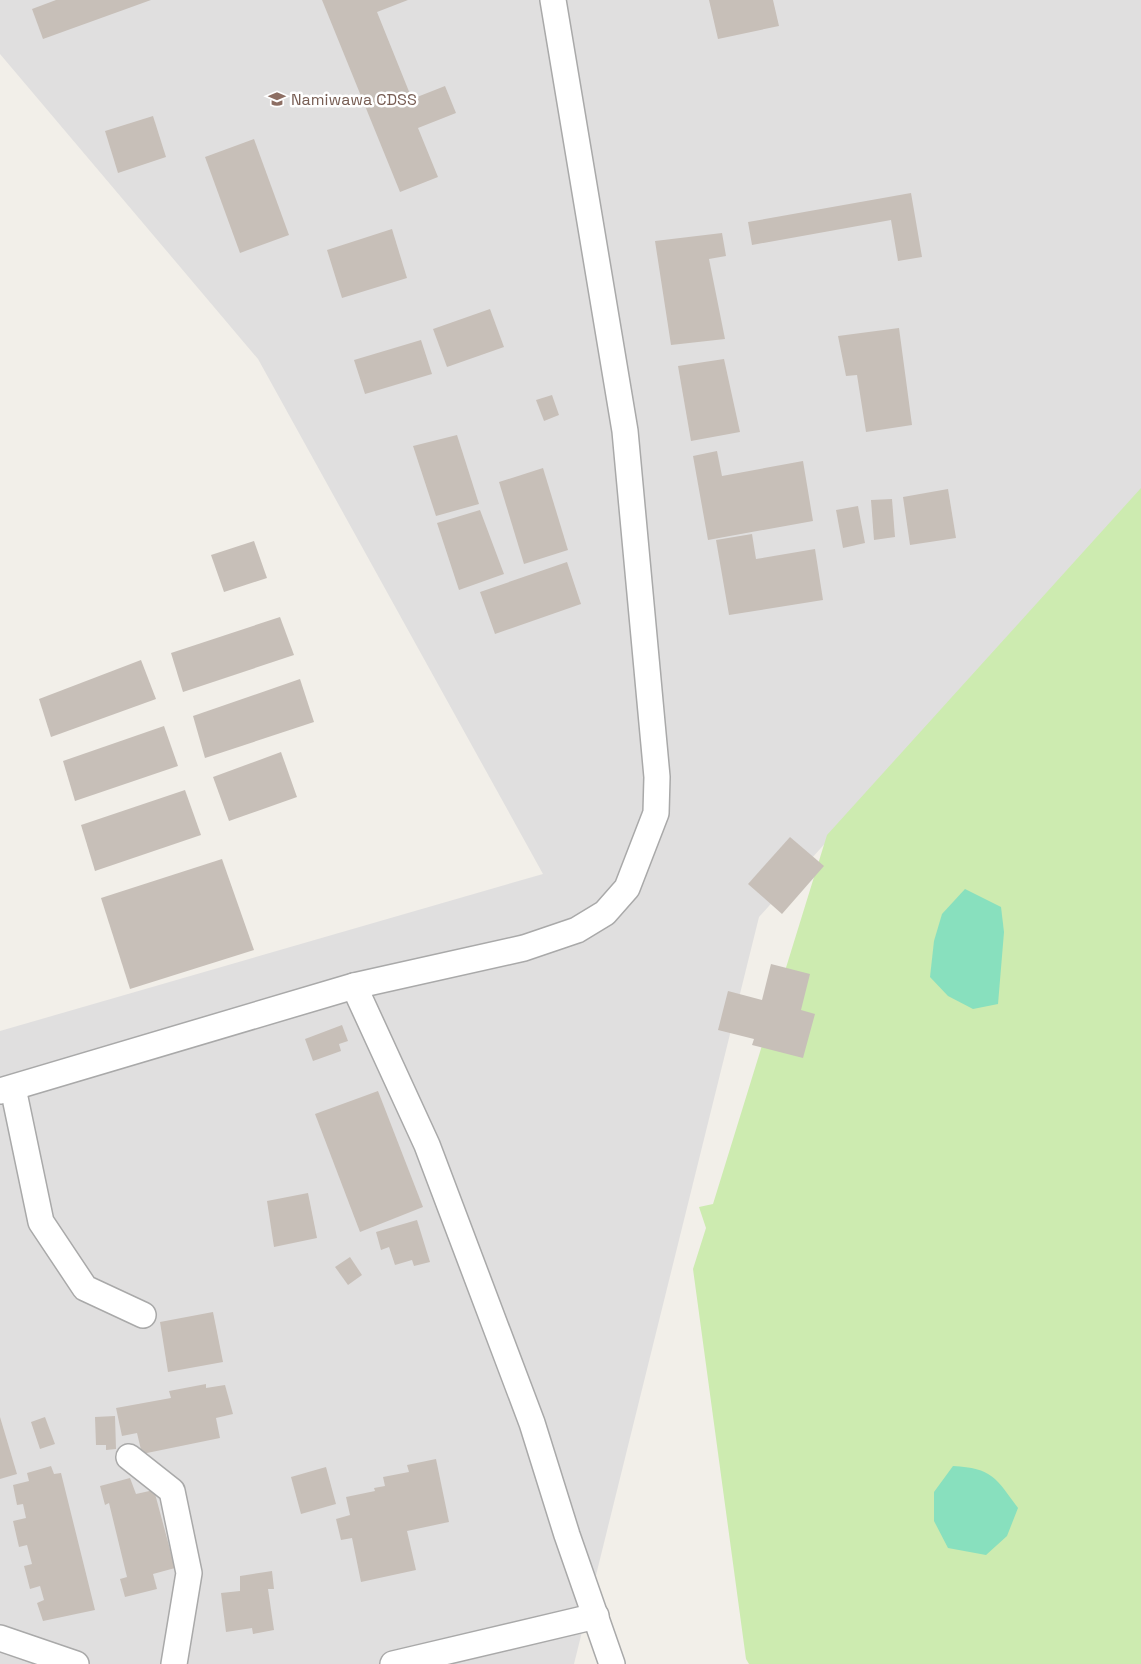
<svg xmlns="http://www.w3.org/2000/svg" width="1141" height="1664" viewBox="0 0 1141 1664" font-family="'Space Grotesk',sans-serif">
	<rect width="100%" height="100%" fill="#f2efe9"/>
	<path fill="#e0dfdf" d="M0 0H1141V491L759 917 574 1664H0V1031L543 874 258 359 0 54Z"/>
	<path fill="#cdebb0" d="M1141 488V1664H749L746 1659 693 1269 706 1228 699 1207 713 1204 827 835Z"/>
	<g fill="#88e0be">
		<path d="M965 889 1001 907 1004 932 998 1004 973 1009 948 996 930 977 934 941 942 914Z"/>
		<path d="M953 1466C992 1468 996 1478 1018 1508L1007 1536 986 1555 948 1548 934 1521V1492Z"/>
	</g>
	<g fill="#c7bfb8">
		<path d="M56 0H151L43 39 32 9Z"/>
		<path d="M322 0H408L377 12 412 99 445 86 456 113 418 128 438 177 400 192Z"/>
		<path d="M709 0H773L779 26 718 39Z"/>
		<path d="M153 116 166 157 118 173 105 131Z"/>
		<path d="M254 139 289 235 240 253 205 157Z"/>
		<path d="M911 193 922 257 898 261 891 220 752 245 748 222Z"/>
		<path d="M392 229 407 278 342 298 327 250Z"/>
		<path d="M722 233 726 256 709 259 725 339 671 345 655 241Z"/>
		<path d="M490 309 504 347 447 367 433 329Z"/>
		<path d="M899 328 912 425 866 432 857 375 846 376 838 336Z"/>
		<path d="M421 340 432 374 365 394 354 360Z"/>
		<path d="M724 359 740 432 691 441 678 366Z"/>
		<path d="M552 395 559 415 544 421 536 400Z"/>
		<path d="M457 435 479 504 436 516 413 446Z"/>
		<path d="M717 451 722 476 803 461 813 521 708 540 693 456Z"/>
		<path d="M543 468 568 550 524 564 499 482Z"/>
		<path d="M948 489 956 538 910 545 903 497Z"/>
		<path d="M892 499 895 537 874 540 871 500Z"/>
		<path d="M858 506 865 543 843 548 836 510Z"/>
		<path d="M480 510 504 574 459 590 437 523Z"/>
		<path d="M752 534 756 559 815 549 823 600 729 615 716 540Z"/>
		<path d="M254 541 267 578 224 592 211 555Z"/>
		<path d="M567 562 581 604 495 634 480 592Z"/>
		<path d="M280 617 294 655 183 692 171 653Z"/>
		<path d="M141 660 156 699 51 737 39 699Z"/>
		<path d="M300 679 314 722 205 758 193 716Z"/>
		<path d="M164 726 178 766 75 801 63 761Z"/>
		<path d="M281 752 297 797 229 821 213 777Z"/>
		<path d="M185 790 201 835 95 871 81 825Z"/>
		<path d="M790 837 824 866 782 914 748 884Z"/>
		<path d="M222 859 254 950 130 989 101 898Z"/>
		<path d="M771 964 810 974 801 1010 815 1014 803 1058 752 1045 754 1039 718 1030 728 991 762 1000Z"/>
		<path d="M342 1025 348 1041 339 1044 341 1051 313 1061 305 1039Z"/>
		<path d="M378 1091 423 1207 360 1232 315 1114Z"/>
		<path d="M308 1193 317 1238 274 1247 267 1201Z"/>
		<path d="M417 1220 430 1262 414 1266 412 1260 395 1265 389 1247 381 1250 376 1232Z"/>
		<path d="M350 1257 362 1275 348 1285 335 1267Z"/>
		<path d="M213 1312 223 1362 168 1372 160 1322Z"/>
		<path d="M206 1384V1388L225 1385 233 1414 216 1418 220 1438 142 1454 137 1433 122 1436 116 1408 171 1398 169 1391Z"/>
		<path d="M115 1416 116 1449 106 1450V1445H96L95 1417Z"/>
		<path d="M0 1417 17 1474 0 1479Z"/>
		<path d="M45 1417 55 1444 40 1449 31 1422Z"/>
		<path d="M436 1459 449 1522 407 1531 416 1570 361 1582 352 1538 341 1540 336 1519 350 1515 346 1497 375 1491 374 1488 385 1486 383 1477 409 1472 407 1465Z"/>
		<path d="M51 1466 54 1474 61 1473 95 1610 43 1621 37 1603 44 1600 40 1586 30 1589 24 1566 32 1564 27 1545 19 1547 13 1521 26 1518 23 1504 17 1505 13 1485 29 1481 27 1473Z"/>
		<path d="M326 1467 336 1504 301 1514 291 1477Z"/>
		<path d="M130 1478 136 1494 154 1490 175 1568 153 1574 157 1589 125 1597 120 1579 127 1577 109 1503 105 1505 100 1486Z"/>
		<path d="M272 1571 274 1589H268L274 1630 253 1634 252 1628 226 1632 221 1593 240 1591V1576Z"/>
	</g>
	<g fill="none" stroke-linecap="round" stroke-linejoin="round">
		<g stroke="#a9a9a9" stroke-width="28">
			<g id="street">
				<path d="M354 986 427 1145 532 1423 567 1535 612 1664"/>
				<path d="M13 1088 41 1222 85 1288 143 1315"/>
				<path d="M0 1091 354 986 524 948 577 930 605 913 627 888 656 813 657 777 625 431 553 0"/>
				<path d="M129 1457 172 1491 189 1573 174 1664"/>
				<path d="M0 1638 76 1664"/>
				<path d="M393 1664 596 1616"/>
			</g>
		</g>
		<use href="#street" stroke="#fff" stroke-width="25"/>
	</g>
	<defs>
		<g id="school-bare" transform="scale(1.35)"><path d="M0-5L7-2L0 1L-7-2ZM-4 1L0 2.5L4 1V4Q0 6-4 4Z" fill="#8d6e63" stroke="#fff" stroke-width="2.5" paint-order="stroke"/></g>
	</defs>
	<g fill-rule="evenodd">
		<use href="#school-bare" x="277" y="99"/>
	</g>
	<g text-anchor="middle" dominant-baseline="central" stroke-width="5" stroke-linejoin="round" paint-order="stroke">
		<g font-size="16" fill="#785e54" stroke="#fff" text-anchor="start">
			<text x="291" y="99">Namiwawa CDSS</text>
		</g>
	</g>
</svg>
